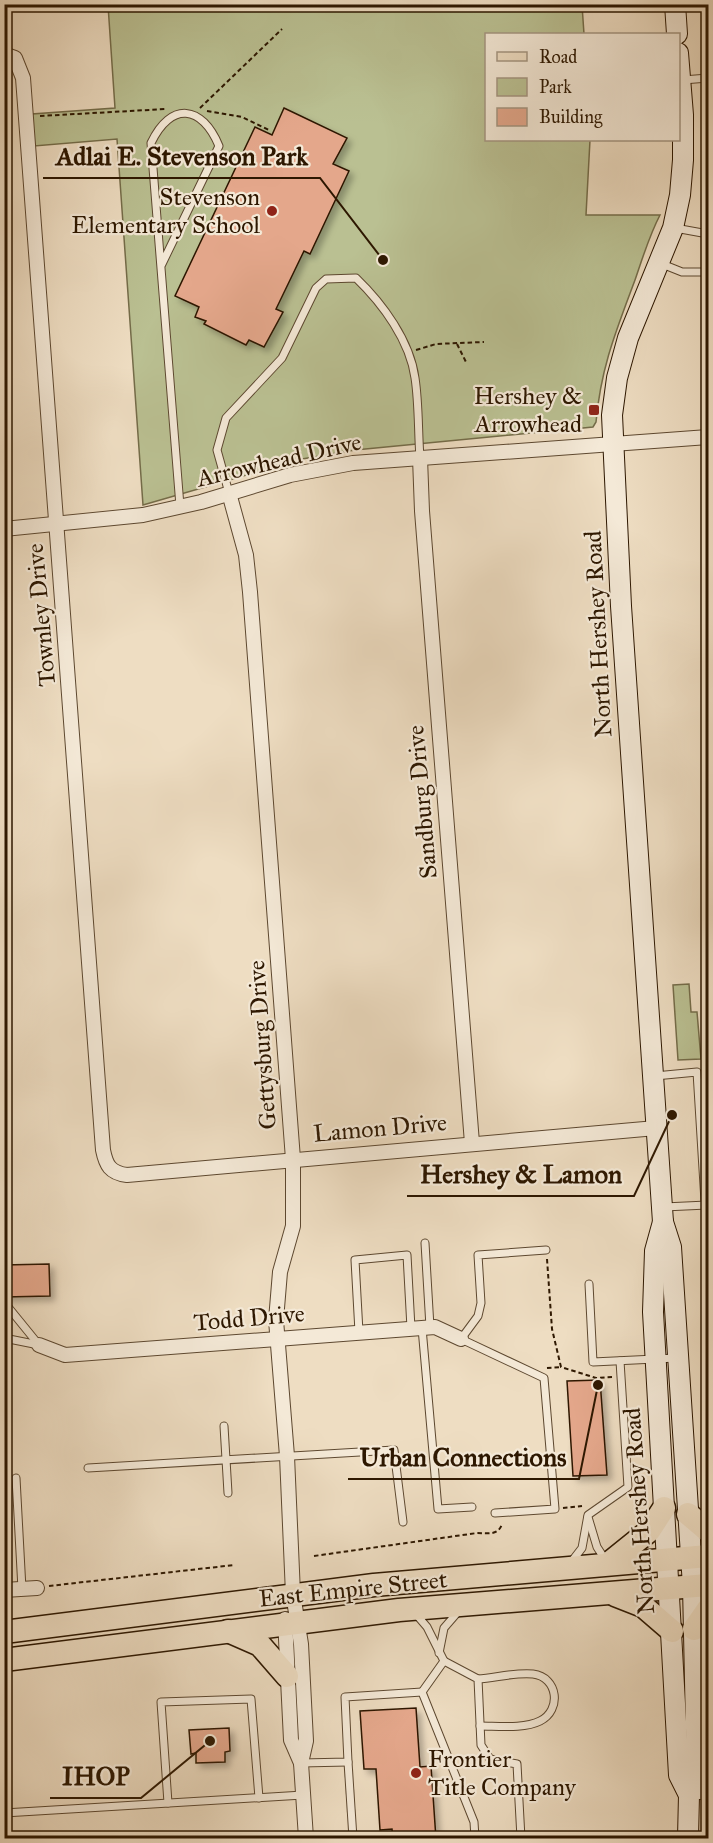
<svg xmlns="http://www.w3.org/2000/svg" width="713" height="1843" viewBox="0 0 713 1843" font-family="'IM FELL Great Primer',serif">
	<defs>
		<filter id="shadow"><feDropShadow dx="4.5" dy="4.5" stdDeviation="3" flood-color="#0004"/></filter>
	</defs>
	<rect width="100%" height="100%" fill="#eeddc2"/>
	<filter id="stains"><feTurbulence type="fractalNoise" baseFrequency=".00333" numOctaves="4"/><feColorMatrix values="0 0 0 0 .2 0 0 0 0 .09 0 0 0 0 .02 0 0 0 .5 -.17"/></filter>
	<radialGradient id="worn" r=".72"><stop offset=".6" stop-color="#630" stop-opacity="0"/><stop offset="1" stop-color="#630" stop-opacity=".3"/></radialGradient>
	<g fill="#bac092" stroke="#746c49" stroke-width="1.5">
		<path d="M108 5H582L584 34H486V140H590L586 215H660C649 236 643 257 635 280 616 331 601 367 596 422L593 427 355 450 302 459 143 505 117 139 34 146 32 114 115 108Z"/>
		<path d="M689 984 691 1012H697L701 1059 678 1060 673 985Z"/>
	</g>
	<g fill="#e4a78b" stroke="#2d1700" stroke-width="1.5" filter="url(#shadow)">
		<path d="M284 108 347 138 333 164 349 171 310 254 304 251 276 309 283 312 264 347 249 340 246 345 204 324 206 321 195 317 199 307 175 296 255 127 272 135Z"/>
		<path d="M49 1264 50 1296 4 1297V1265Z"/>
		<path d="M600 1380 607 1475 573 1476 567 1381Z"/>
		<path d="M416 1708 420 1767 431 1766 436 1839H393L392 1829 380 1830 376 1769H364L360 1711Z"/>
		<path d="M229 1728 230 1751 225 1752V1762L196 1763V1753L191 1754 189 1730Z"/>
	</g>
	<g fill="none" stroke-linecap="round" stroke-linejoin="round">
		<g stroke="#5d4830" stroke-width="9">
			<g id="lane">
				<path d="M683 80 708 78"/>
				<path d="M675 228 708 234"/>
				<path d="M662 264 682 272H708"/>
				<path d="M161 266 219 146C202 105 171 101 151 143L180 506"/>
				<path d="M229 493 217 450 226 418 282 358 316 288 326 279 356 278C383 304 410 341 415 378 419 404 418 432 420 458"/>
				<path d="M655 1076 697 1072 708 1250"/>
				<path d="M664 1207 707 1205"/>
				<path d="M425 1243 430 1327"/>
				<path d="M589 1284 593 1362 676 1358"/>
				<path d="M4 1302 39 1345"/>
				<path d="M422 1328 438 1509 472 1507"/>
				<path d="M359 1332 355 1260 407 1255 411 1328"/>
				<path d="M4 1338 39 1345"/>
				<path d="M224 1426 228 1493"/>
				<path d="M88 1468 394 1450 403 1522"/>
				<path d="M16 1478 22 1589"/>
				<path d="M495 1513 555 1509 544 1378 461 1339 478 1316 481 1303 478 1255 546 1250"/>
				<path d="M588 1517 597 1547 606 1561"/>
				<path d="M572 1561 582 1548 588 1515 628 1487 620 1361"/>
				<path d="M415 1613 427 1627 444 1661 422 1692 474 1822 475 1838"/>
				<path d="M439 1653 444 1628 457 1613"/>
				<path d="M444 1661 478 1679 481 1745 490 1759 517 1764 521 1838"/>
				<path d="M478 1679C495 1678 516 1672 533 1674 558 1677 562 1710 540 1721 524 1729 498 1726 480 1726"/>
				<path d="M348 1762 353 1838"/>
				<path d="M301 1763 348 1762 345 1697 422 1692"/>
				<path d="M692 1795 708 1796"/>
				<path d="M168 1803 161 1702 251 1699 259 1798"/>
				<path d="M4 1813 303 1795"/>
			</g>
		</g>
		<g stroke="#5d4830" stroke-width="16">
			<g id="street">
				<path d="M4 54 15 58 23 78 103 1150C106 1165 110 1173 127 1175L656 1128"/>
				<path d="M420 458 422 511 472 1143"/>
				<path d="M229 493 246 555 250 592 293 1159V1226L280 1272 276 1320 287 1456 293 1594 301 1644 306 1741 301 1763 306 1838"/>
				<path d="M4 529 143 515 201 502 290 475 353 463 708 437"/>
				<path d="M39 1345 65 1355 435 1327 461 1339"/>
				<path d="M4 1590 37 1588"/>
				<path d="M285 1619 291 1740 301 1763"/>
			</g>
		</g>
		<g stroke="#2d1700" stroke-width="22">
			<g id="secondary">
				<path d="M675 4 677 34"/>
				<path d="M678 53 683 115V160L680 195 673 228 628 338 617 378 612 415 621 606 663 1222 671 1247 693 1586 697 1775 689 1795 688 1838"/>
				<path d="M663 1222 655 1251 653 1312 679 1775 689 1795"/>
			</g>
		</g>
		<g stroke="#2d1700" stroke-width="25">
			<g id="primary">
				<path d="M688 1514 708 1531"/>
				<path d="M608 1564 649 1531 664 1508"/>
				<path d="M615 1595 643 1606 672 1631"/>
				<path d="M694 1629 708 1609"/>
				<path d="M228 1631 260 1645 287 1676"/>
				<path d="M4 1632 374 1585 708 1556"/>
				<path d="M4 1660 399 1610 708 1585"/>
			</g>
		</g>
		<g stroke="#2d1700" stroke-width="2" stroke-dasharray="4.5 3" stroke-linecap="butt">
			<path d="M200 108 282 29"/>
			<path d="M207 111 242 117 269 130"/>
			<path d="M40 116 166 109"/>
			<path d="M457 344 467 364"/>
			<path d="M416 350 436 344 484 342"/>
			<path d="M547 1259 552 1329 561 1367 596 1378 612 1377"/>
			<path d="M547 1368 561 1367"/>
			<path d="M563 1508 582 1506"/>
			<path d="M314 1556 477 1533C488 1533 498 1536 502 1524"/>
			<path d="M49 1586 234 1565"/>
		</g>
		<use href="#lane" stroke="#f4e9d7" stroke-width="7"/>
		<use href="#street" stroke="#f4e9d7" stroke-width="14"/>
		<use href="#secondary" stroke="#f4e9d7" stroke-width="20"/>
		<use href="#primary" stroke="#eeddc2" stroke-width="22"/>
	</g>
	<g fill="#8f2418" stroke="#f4e9d7" stroke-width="2">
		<circle cx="272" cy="211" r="6"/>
		<rect x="588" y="404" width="12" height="12" rx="3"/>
		<circle cx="416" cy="1773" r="6"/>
	</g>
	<g text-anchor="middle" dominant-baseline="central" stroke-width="4.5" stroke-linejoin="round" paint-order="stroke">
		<g font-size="24" fill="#2d1700" stroke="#f4e9d7" text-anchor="end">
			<text x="260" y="197">Stevenson<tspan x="260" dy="28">Elementary School</tspan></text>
			<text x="582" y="396">Hershey &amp;<tspan x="582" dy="28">Arrowhead</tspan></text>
			<text x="428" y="1759" text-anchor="start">Frontier<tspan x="428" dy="28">Title Company</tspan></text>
		</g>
		<g font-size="24" fill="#2d1700" stroke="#f4e9d7">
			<text transform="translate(279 460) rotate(-13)">Arrowhead Drive</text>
			<text transform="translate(41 615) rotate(-95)">Townley Drive</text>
			<text transform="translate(598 634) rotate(-93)">North Hershey Road</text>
			<text transform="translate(422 802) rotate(-95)">Sandburg Drive</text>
			<text transform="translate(262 1045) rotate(-94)">Gettysburg Drive</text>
			<text transform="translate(380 1128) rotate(-5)">Lamon Drive</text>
			<text transform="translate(249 1318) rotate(-5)">Todd Drive</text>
			<text transform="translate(639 1511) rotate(-94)">North Hershey Road</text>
			<text transform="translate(353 1589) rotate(-6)">East Empire Street</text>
		</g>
	</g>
	<path fill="none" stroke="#2d1700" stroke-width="2" d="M383 260L320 178H43M672 1115L634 1196H407M598 1385L579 1479H348M210 1741L141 1798H50"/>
	<g fill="#2d1700" stroke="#f4e9d7" stroke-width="2">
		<circle cx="383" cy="260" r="6"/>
		<circle cx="672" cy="1115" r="6"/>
		<circle cx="598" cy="1385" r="6"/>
		<circle cx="210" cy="1741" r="6"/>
	</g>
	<g font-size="26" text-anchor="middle" font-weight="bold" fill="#2d1700" stroke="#f4e9d7" stroke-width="4.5" stroke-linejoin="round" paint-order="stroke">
		<text x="182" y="165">Adlai E. Stevenson Park</text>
		<text x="521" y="1183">Hershey &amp; Lamon</text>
		<text x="463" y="1466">Urban Connections</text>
		<text x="96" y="1785">IHOP</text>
	</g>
	<rect width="713" height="1843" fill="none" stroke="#eeddc2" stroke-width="24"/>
	<rect x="6" y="6" width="701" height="1831" fill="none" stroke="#2d1700" stroke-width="3"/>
	<rect x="12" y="12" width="689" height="1819" fill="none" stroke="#2d1700" stroke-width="1.5"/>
	<rect x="485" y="33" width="195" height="108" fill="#f4e9d7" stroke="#a49581" stroke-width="1.5"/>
	<rect x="497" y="52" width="30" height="9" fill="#eeddc2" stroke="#a49581" stroke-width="1.5"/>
	<text x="539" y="63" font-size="18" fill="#2d1700">Road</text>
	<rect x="497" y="78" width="30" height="18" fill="#bac092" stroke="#a49581" stroke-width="1.5"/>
	<text x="539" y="93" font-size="18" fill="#2d1700">Park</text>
	<rect x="497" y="108" width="30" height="18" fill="#e4a78b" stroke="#a49581" stroke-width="1.5"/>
	<text x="539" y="123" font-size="18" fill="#2d1700">Building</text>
	<rect width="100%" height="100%" filter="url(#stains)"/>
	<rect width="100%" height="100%" fill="url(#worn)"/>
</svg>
